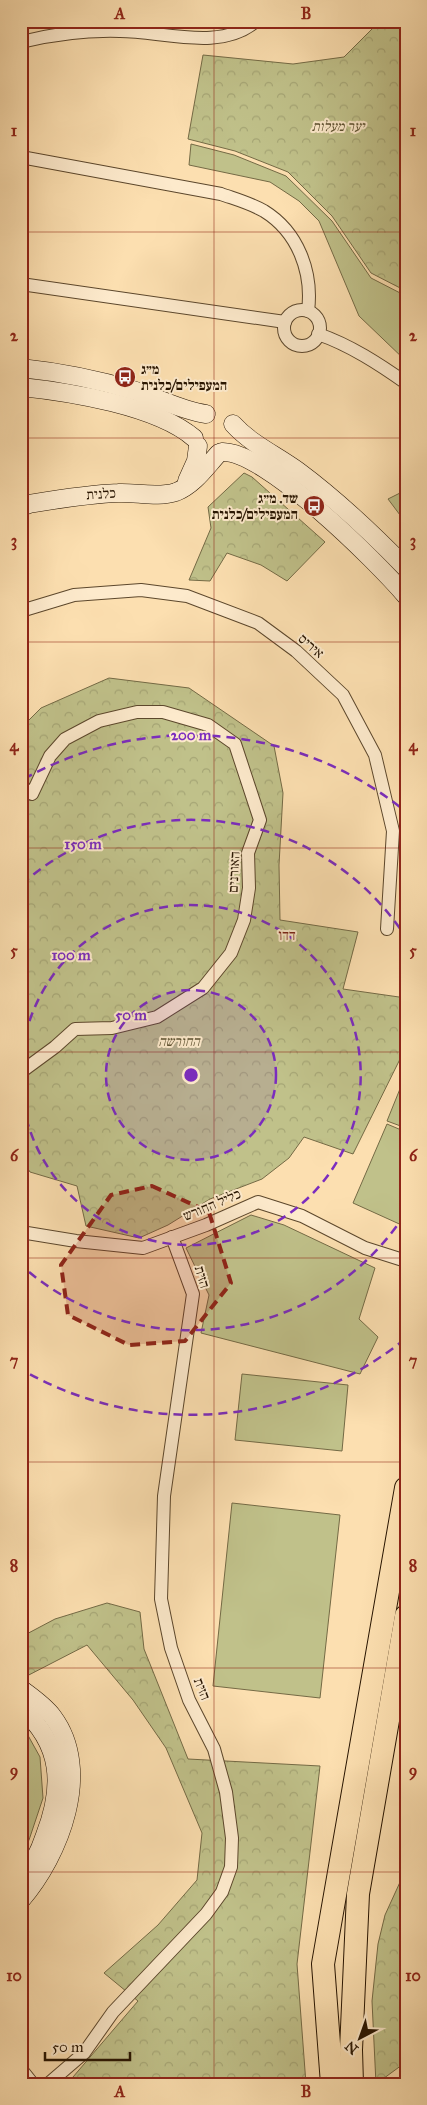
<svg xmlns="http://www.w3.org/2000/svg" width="427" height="2105" viewBox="0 0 427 2105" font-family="'IM FELL Great Primer','Frank Ruhl Libre',serif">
	<defs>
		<pattern id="forest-crowns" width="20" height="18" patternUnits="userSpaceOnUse" patternTransform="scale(1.25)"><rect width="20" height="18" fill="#c0c18a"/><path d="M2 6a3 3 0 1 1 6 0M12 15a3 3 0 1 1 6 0" fill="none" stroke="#a5a575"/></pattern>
	</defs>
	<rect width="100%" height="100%" fill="#fcdfb0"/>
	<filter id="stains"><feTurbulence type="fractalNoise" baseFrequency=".004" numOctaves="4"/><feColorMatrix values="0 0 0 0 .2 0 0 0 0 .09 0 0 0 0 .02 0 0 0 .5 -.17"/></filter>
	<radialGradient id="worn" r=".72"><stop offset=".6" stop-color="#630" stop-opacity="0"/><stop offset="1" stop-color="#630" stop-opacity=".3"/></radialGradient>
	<g fill="#c0c18a" stroke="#746a45">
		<path d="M191 144 234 155 286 176 332 221 371 278 406 296V361L359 316 319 221 299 201 270 182 189 165Z"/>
		<path d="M406 1074V1128L387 1121Z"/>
		<path d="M387 1124 406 1132V1227L353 1203Z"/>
		<path d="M251 1215 284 1225 375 1268 359 1319 378 1337 360 1374 201 1333 209 1295 186 1248Z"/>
		<path d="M242 1374 348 1385 342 1451 235 1440Z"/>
		<path d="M232 1503 340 1515 320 1698 213 1686Z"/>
		<path d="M25 1730 40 1757 43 1798 29 1840 21 1854V1734Z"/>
	</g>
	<g fill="url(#forest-crowns)" stroke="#746a45">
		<path d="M380 21H406V291L371 273 332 216 288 172 235 151 188 139 203 55 293 64 344 57Z"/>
		<path d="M244 473 252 477 325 542 287 581 261 565 227 553 210 581 189 580 211 528 208 507Z"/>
		<path d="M406 490V523L388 499Z"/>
		<path d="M109 678 189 688 274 746 283 793 279 865 280 920 358 932 343 989 406 998V1047L353 1154 304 1137 289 1158 262 1179 210 1199 168 1225 139 1238 86 1226 77 1186 30 1172 21 1158V728L41 708Z"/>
		<path d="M107 1603 140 1612 144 1649 188 1759 320 1766 297 1964 306 2084H67L138 2001 104 1973 158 1925 197 1880 202 1833 166 1748 133 1700 87 1645 21 1679V1637L55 1619Z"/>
		<path d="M406 1869V2062L376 2084 372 2001 378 1944 385 1915Z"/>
	</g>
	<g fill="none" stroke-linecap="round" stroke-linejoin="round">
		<g stroke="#5c472c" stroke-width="14">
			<g id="street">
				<path d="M21 42C54 34 86 30 120 31 163 31 220 52 256 21"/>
				<path d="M21 157 221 194C235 199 250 203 264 211 298 232 313 272 308 311"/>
				<path d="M21 284 285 322"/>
				<circle cx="302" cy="328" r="18"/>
				<path d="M318 334C350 345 379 364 406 383"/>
				<path d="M21 611 74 595 141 590 187 596 258 623 296 651 343 695 375 755 393 831 387 929"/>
				<path d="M21 786 32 794 50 756 65 739 99 721 137 712H163L208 725 235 744 260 820 248 853 249 888 244 920 231 953 203 988 157 1017 112 1028 75 1029 55 1047 21 1072"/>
				<path d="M21 1232 76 1241 143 1248 206 1225 258 1202 302 1216 365 1248 406 1261"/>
				<path d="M21 2069 33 2084"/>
				<path d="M48 2084 84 2053 113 2012 206 1914 222 1892 231 1867 232 1838 226 1792 214 1749 189 1700 171 1648 161 1599 164 1496 193 1294 172 1237"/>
			</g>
		</g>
		<g stroke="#271400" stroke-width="19">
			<g id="secondary">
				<path d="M21 368C60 372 99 380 136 391 158 398 183 411 206 414"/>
				<path d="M21 387C70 392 157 406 194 438"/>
				<path d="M233 424C251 444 276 455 298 471 337 500 372 533 406 568"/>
				<path d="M222 452C265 450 377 562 406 596"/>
				<path d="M187 481 196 461 198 446"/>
				<path d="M21 507 29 504C59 499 88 494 118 493 136 492 158 498 176 492 194 485 206 467 219 453"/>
				<path d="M21 1689C32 1697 45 1706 53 1717 93 1771 60 1855 21 1900"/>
				<path d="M21 1708C62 1744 64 1786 45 1835 40 1850 33 1866 21 1879"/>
			</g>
		</g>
		<g stroke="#271400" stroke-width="24">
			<g id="highway">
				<path d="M332 2084 323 1964 406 1488"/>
				<path d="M352 2084 351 2050 358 1894 406 1616"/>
			</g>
		</g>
		<use href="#street" stroke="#fdeacc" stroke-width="12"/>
		<use href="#secondary" stroke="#fdeacc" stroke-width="18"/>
		<use href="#highway" stroke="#fcdfb0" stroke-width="22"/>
	</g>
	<path fill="#8f2418" fill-opacity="0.2" stroke="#8f2418" stroke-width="4" stroke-dasharray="10 6" stroke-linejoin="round" d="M152 1186 209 1212 231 1283 185 1341 129 1345 68 1315 61 1265 111 1195Z"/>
	<path fill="none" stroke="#8f2418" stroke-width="1" stroke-opacity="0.55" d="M214 21V2084M21 232H406M21 438H406M21 642H406M21 848H406M21 1052H406M21 1258H406M21 1462H406M21 1668H406M21 1872H406"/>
	<circle cx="191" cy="1075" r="85" fill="#7b2cbf" fill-opacity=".12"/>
	<g fill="none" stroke="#7b2cbf" stroke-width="2.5" stroke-dasharray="9 6">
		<circle cx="191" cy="1075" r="85"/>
		<path d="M21 1065A170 170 0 1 1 21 1085"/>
		<path d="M405 1214A255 255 0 0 1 22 1266M22 884A255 255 0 0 1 405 936"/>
		<path d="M405 1339A340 340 0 0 1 24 1371M24 779A340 340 0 0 1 405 811"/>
	</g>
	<defs>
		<g id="bus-disc" transform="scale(1.125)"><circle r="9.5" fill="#8f2418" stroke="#fdeacc"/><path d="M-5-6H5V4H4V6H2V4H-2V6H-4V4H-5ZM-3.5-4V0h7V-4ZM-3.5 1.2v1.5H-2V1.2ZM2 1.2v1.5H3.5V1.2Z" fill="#fff"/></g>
	</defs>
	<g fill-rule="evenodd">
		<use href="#bus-disc" x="125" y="377"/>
		<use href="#bus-disc" x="314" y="506"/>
	</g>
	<g text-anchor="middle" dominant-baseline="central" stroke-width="4" stroke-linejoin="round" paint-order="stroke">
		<g font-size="14" font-style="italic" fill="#5d5130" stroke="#fdeacc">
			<text x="338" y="126">יער מעלות</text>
			<text x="179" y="1041">החורשה</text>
		</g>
		<g font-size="14" font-weight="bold" fill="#271400" stroke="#fdeacc" text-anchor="start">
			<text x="141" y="369">מ״ג<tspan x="141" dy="16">המעפילים/כלנית</tspan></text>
			<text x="298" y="498" text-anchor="end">שד. מ״ג<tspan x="298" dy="16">המעפילים/כלנית</tspan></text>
		</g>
		<g font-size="14" fill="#271400" stroke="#fdeacc">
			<text transform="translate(101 494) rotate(-4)">כלנית</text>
			<text transform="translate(311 646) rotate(41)">איריס</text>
			<text transform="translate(234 872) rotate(-87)">האורנים</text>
			<text transform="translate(212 1205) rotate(-23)">כליל החורש</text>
			<text transform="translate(202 1277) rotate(73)">הזית</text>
			<text transform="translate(202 1689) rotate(68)">הזית</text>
		</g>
		<g font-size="15" fill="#7a1f14" stroke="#fdeacc">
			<text x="287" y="935">דדו</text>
		</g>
	</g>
	<circle cx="191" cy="1075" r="8" fill="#7b2cbf" stroke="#fdeacc" stroke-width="2.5"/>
	<g font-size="15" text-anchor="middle" font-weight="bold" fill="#7b2cbf" stroke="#fdeacc" stroke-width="4" stroke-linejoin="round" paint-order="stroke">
		<text x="191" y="740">200 m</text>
		<text x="83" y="849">150 m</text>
		<text x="71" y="960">100 m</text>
		<text x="131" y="1020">50 m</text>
	</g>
	<rect width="427" height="2105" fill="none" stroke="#fcdfb0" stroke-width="55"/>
	<g transform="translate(360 2038) rotate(221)" stroke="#fdeacc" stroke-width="4" paint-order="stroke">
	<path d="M0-4L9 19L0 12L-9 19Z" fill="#271400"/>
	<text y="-8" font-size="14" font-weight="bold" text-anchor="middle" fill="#271400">N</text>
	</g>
	<path d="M45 2052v8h85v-8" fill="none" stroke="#271400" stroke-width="2.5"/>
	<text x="52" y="2052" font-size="15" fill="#271400" stroke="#fdeacc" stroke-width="4" paint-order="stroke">50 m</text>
	<rect x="28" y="28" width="372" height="2050" fill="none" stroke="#8f2418" stroke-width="2"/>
	<g font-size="16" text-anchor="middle" font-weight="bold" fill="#8f2418">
		<text x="120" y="19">A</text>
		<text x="306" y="19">B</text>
		<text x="14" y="136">1</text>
		<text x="413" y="136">1</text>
		<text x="14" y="341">2</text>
		<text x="413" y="341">2</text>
		<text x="14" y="546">3</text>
		<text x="413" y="546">3</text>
		<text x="14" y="751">4</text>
		<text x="413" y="751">4</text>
		<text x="14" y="956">5</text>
		<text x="413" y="956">5</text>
		<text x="14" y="1161">6</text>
		<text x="413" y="1161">6</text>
		<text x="14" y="1366">7</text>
		<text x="413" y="1366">7</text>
		<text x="14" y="1571">8</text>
		<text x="413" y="1571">8</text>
		<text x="14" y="1776">9</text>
		<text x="413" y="1776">9</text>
		<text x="14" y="1981">10</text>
		<text x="413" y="1981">10</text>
		<text x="120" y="2097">A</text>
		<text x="306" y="2097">B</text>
	</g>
	<rect width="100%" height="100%" filter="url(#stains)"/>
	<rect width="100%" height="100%" fill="url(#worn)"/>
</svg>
